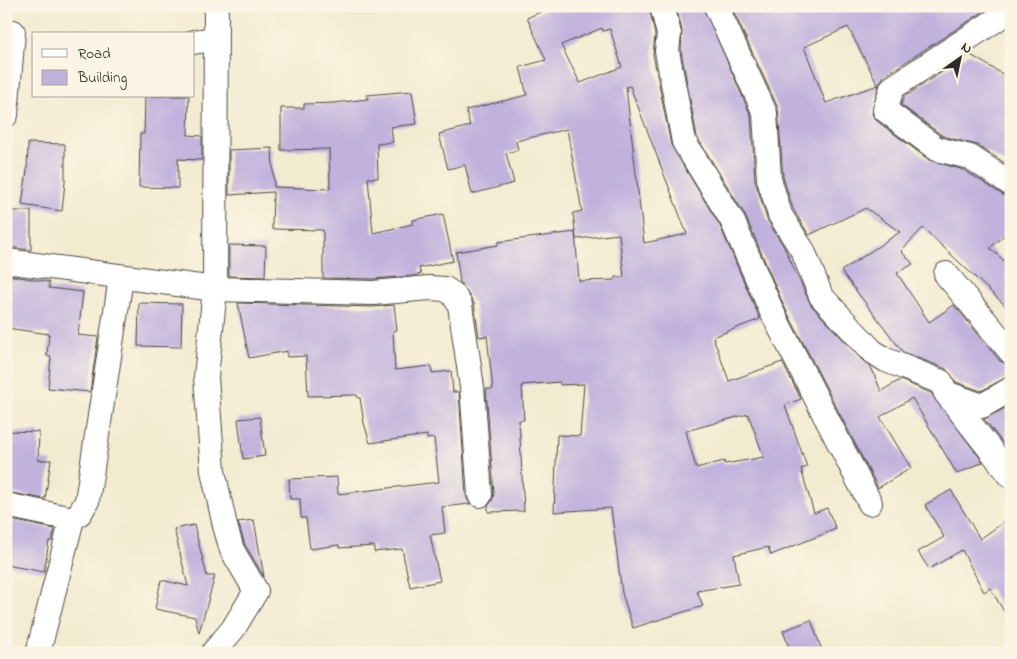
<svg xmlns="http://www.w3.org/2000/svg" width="1017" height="659" viewBox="0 0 1017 659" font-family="'Indie Flower',sans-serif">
	<rect width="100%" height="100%" fill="#fcf5e5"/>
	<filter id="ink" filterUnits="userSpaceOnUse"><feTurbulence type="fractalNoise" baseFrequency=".02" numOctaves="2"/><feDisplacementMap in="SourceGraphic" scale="10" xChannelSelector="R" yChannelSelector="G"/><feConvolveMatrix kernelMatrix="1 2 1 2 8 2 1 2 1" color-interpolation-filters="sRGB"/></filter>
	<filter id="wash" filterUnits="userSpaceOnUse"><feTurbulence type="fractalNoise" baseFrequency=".0096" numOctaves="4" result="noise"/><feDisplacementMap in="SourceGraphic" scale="20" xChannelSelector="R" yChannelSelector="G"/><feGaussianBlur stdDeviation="1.12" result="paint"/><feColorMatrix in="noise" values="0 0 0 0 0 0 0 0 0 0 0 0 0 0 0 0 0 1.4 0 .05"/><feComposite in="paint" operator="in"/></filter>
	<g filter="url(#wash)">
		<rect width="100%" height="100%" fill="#f3ebd0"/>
		<g id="blocks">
			<g fill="#c1b1dd" fill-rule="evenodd">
				<path d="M553 6H649L655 35 653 54 671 145 720 226 760 319 713 337 729 381 782 362 801 399 785 405 807 467 801 469 814 513 827 508 836 529 771 555 768 547 734 555 739 584 697 591 703 606 633 628 622 593 611 508 554 512 557 435 580 436 584 384 560 385V382L522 385 524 420H519L524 511 488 512V506L492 501 494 494 486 389H493L487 336 479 337 474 303 460 282 456 252 498 245V242L575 232 579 281 615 280V277H624L619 234 576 239 573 213 582 211 567 129 516 141 518 150 506 153 514 183 472 194 465 165 448 169 439 134 470 126 466 110 527 95 520 67 546 60 527 18ZM602 28 603 31 610 29 622 67 580 83 561 45ZM630 86 687 234 644 243 626 87ZM748 414 764 457 725 464 724 461 696 468 686 431Z"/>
				<path d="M676 6H703L751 116 755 180 767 219 784 247 811 305 862 360 871 367 881 391 900 380 931 393 983 462 957 474 912 398 880 417 911 468 878 488 784 306 745 215 697 137 681 51 682 31Z"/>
				<path d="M731 6H992L884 76 879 84 872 114 877 121 929 160 964 170 1003 195 1011 198V229L990 248 1011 267V311L923 228 901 251 913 264 897 273 929 322 954 305 1000 361 1011 365V375L981 391 956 382 946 369 903 352 841 271 900 232 866 208 809 235 793 209 783 177 778 108ZM848 27 878 85 826 103 804 47Z"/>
				<path d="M969 54 1011 79V167L977 145 943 136 901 105 904 97Z"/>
				<path d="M412 91 417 124 391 127 393 142 377 144 378 178H368L373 233 413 224V220L443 214 453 261 419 268 421 274 412 276 373 279 323 278V230L272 229 273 192 229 195V150L272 148 274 187 330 189 329 149 281 150V108H304V104L334 103 368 99 367 95Z"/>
				<path d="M145 96H189L188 135 202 136V160L178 159V188L139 187 140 134H144Z"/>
				<path d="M28 143 65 144V182L62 211 22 205 27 170Z"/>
				<path d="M7 211H31V250L7 247Z"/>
				<path d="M229 245 266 246 265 277 229 276Z"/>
				<path d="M7 275 49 282V288L83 292 78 335 98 337 90 392 48 388 51 357 47 356 49 334 6 328Z"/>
				<path d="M139 303 182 304 181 347 138 346Z"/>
				<path d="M238 303 373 307 394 305 397 330 393 331 395 370 431 366 432 373 451 371 453 392H459L466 496 470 504 442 507 445 533 430 535 440 581 410 587 402 549 374 552V546L339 548V545L310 549 306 518H301L300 499H290L289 479 337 477 338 494 439 482 434 438 427 439V435L370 443 364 423 360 398H358L357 395 308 396 306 356 287 357V351L249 358Z"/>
				<path d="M1011 405V450L1009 451 984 419Z"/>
				<path d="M260 417 265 456 243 459 238 419Z"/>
				<path d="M6 431 39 432 38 460H51L45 499 6 492Z"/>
				<path d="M951 490 980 539 1011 517V623L990 588 984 592 962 550 929 569 918 552 944 537 925 505Z"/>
				<path d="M6 519 55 529 52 541H49L44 572 6 565Z"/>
				<path d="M254 520 264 577 245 545 238 522Z"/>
				<path d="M194 525 207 576H215L199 633 195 617 155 609 161 580 188 586 174 529Z"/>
				<path d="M811 620 823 653H791L783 631Z"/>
			</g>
		</g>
	</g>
	<g filter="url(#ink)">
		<use href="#blocks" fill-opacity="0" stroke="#494844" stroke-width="1"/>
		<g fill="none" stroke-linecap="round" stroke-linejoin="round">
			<g stroke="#494844" stroke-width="26">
				<g id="minor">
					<path d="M662 6 669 34 667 51 684 142 732 220 772 312 870 503"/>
					<path d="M716 6 765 113 769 179 780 215 803 251 821 296 872 351 886 360 941 382 946 393 982 406 1011 389"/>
					<path d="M1011 10 892 88 885 110 937 149 970 157 1011 184"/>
					<path d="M194 42 214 39"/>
					<path d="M6 115 13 32"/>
					<path d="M6 261 215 289 373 293 430 288 445 289 453 294 460 305 472 387 480 495"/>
					<path d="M946 274 1011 352"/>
					<path d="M946 393 1011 476"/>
					<path d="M6 505 72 519 80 513 87 501 121 278"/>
					<path d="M38 653 72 519"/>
					<path d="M213 653 233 629 256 591 232 550 225 526 213 471 206 377 215 289 216 6"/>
				</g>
			</g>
			<use href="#minor" stroke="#fff" stroke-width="24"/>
		</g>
	</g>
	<rect width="1017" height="659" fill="none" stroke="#fcf5e5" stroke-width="25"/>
	<rect x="32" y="32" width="162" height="65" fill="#fcf5e5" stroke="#a8a49b"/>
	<rect x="42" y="49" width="25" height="8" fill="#ffffff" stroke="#a8a49b"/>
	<text x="78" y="58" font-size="15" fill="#2b2b2b">Road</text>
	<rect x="42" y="70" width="25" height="15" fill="#c1b1dd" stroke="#a8a49b"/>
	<text x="78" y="82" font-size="15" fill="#2b2b2b">Building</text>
	<g transform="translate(960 58) rotate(33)" stroke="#fcf5e5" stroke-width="4" paint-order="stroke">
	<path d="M0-4L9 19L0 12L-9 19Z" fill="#2b2b2b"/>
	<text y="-8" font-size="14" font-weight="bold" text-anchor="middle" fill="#2b2b2b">N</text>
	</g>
</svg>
